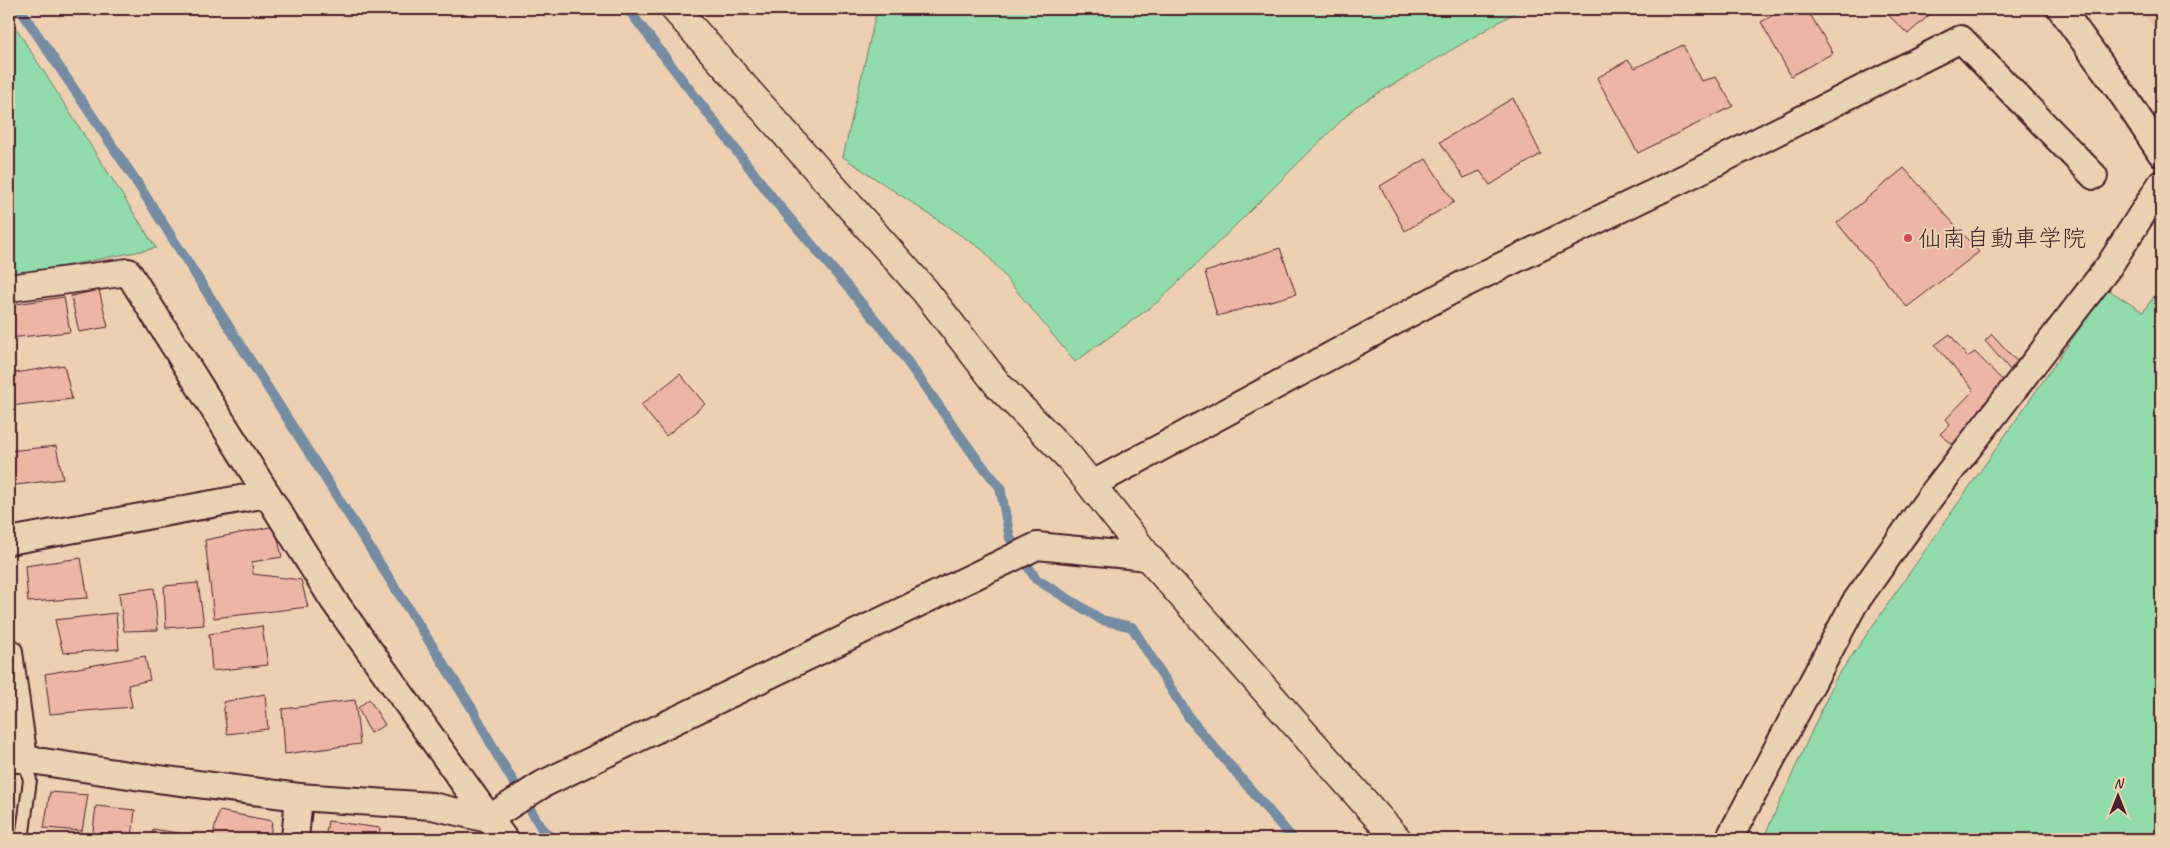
<svg xmlns="http://www.w3.org/2000/svg" width="2170" height="848" viewBox="0 0 2170 848" font-family="Caveat,'Klee One',sans-serif">
	<rect width="100%" height="100%" fill="#edd0b2"/>
	<filter id="ink" filterUnits="userSpaceOnUse"><feTurbulence type="fractalNoise" baseFrequency=".02" numOctaves="2"/><feDisplacementMap in="SourceGraphic" scale="10" xChannelSelector="R" yChannelSelector="G"/><feConvolveMatrix kernelMatrix="1 2 1 2 8 2 1 2 1" color-interpolation-filters="sRGB"/></filter>
	<g filter="url(#ink)">
		<path fill="#e6c1a9" d="M2139 9H2161V36Z"/>
		<g fill="#92dbab" stroke="#6e7d6b">
			<path d="M877 9H1521L1355 107 1159 301 1075 362 983 250 843 157Z"/>
			<path d="M9 17 156 248 9 277Z"/>
			<path d="M2161 286V839H1763L1835 680 2107 289 2143 312Z"/>
		</g>
		<g fill="none" stroke-linecap="round" stroke-linejoin="round">
			<g stroke="#748ca2" stroke-width="10">
				<path d="M20 9 136 181 473 710 496 753 542 829 552 839"/>
				<path d="M628 9 775 201 889 336 976 458 1000 487 1010 538 1036 579 1102 620 1132 627 1190 719 1293 839"/>
			</g>
		</g>
		<g fill="#edb5a6" stroke="#4a1f2b">
			<path d="M1784 9H1807L1833 53 1791 76 1761 22Z"/>
			<path d="M1882 9H1936L1908 34Z"/>
			<path d="M1683 45 1701 81 1716 77 1733 106 1638 153 1597 78 1628 60 1635 68Z"/>
			<path d="M1513 98 1541 154 1490 185 1480 171 1464 178 1440 142Z"/>
			<path d="M1426 159 1454 202 1405 231 1380 186Z"/>
			<path d="M1904 168 1979 252 1907 307 1837 223Z"/>
			<path d="M1280 248 1296 294 1217 316 1205 272Z"/>
			<path d="M99 290 108 327 79 332 71 296Z"/>
			<path d="M64 297 70 332 9 338V305Z"/>
			<path d="M1950 334 1967 357 1975 352 2009 387 1957 448 1940 434 1950 424 1946 419 1974 390 1935 345Z"/>
			<path d="M1992 334 2020 365 2012 372 1985 341Z"/>
			<path d="M64 365 72 399 9 406V374Z"/>
			<path d="M680 374 705 404 666 436 641 405Z"/>
			<path d="M56 446 63 479 9 486V451Z"/>
			<path d="M275 526 282 557 252 562 253 574 301 580 308 607 214 618 205 540Z"/>
			<path d="M81 558 88 598 28 602 25 566Z"/>
			<path d="M198 583 204 625 166 628 164 586Z"/>
			<path d="M154 588 158 630 124 631 119 593Z"/>
			<path d="M116 613 119 649 63 653 55 620Z"/>
			<path d="M262 626 268 665 212 671 209 634Z"/>
			<path d="M145 656 150 680 128 685 132 707 50 714 45 674Z"/>
			<path d="M265 694 268 729 227 734 223 702Z"/>
			<path d="M369 699 385 725 370 733 358 708Z"/>
			<path d="M355 700 360 744 285 754 282 709Z"/>
			<path d="M50 792 88 795 82 831 44 828Z"/>
			<path d="M96 806 135 810 132 839H92Z"/>
			<path d="M219 811 272 821 270 839H212Z"/>
			<path d="M328 821 380 828 379 839H325Z"/>
			<path d="M153 829 189 835 188 839H152Z"/>
		</g>
		<g fill="none" stroke-linecap="round" stroke-linejoin="round">
			<g stroke="#4a1f2b" stroke-width="16">
				<path id="lane" d="M22 839 30 780 24 759"/>
			</g>
			<g stroke="#4a1f2b" stroke-width="30">
				<g id="street">
					<path d="M2061 9 2125 98 2161 153"/>
					<path d="M9 288 128 272 334 601 504 839"/>
					<path d="M1091 485 1462 285 1697 172 1961 39 2094 176"/>
					<path d="M9 541 267 494"/>
					<path d="M9 652 24 759"/>
					<path d="M9 759H24L135 776 299 797 432 806 488 819 543 784 1037 546 1148 557"/>
					<path d="M295 839 299 797"/>
					<path d="M1729 839 1854 604 1931 496 2109 266 2161 184"/>
				</g>
			</g>
			<g stroke="#4a1f2b" stroke-width="31">
				<path id="secondary" d="M675 9 925 291 999 386 1069 457 1148 557 1397 839"/>
			</g>
			<use href="#lane" stroke="#e9d3b2" stroke-width="12"/>
			<use href="#street" stroke="#e9d3b2" stroke-width="26"/>
			<use href="#secondary" stroke="#e9d3b2" stroke-width="28"/>
		</g>
	</g>
	<circle fill="#d1495b" stroke="#e9d3b2" stroke-width="2" cx="1908" cy="238" r="5"/>
	<g text-anchor="middle" dominant-baseline="central" stroke-width="4" stroke-linejoin="round" paint-order="stroke">
		<g font-size="24" fill="#4a1f2b" stroke="#e9d3b2" text-anchor="start">
			<text x="1918" y="238">仙南自動車学院</text>
		</g>
	</g>
	<rect width="2170" height="848" fill="none" stroke="#e9d3b2" stroke-width="30"/>
	<rect x="15" y="15" width="2140" height="818" fill="none" stroke="#4a1f2b" stroke-width="2" filter="url(#ink)"/>
	<g transform="translate(2118 796)" stroke="#e9d3b2" stroke-width="4" paint-order="stroke">
	<path d="M0-4L9 19L0 12L-9 19Z" fill="#4a1f2b"/>
	<text y="-8" font-size="14" font-weight="bold" text-anchor="middle" fill="#4a1f2b">N</text>
	</g>
</svg>
